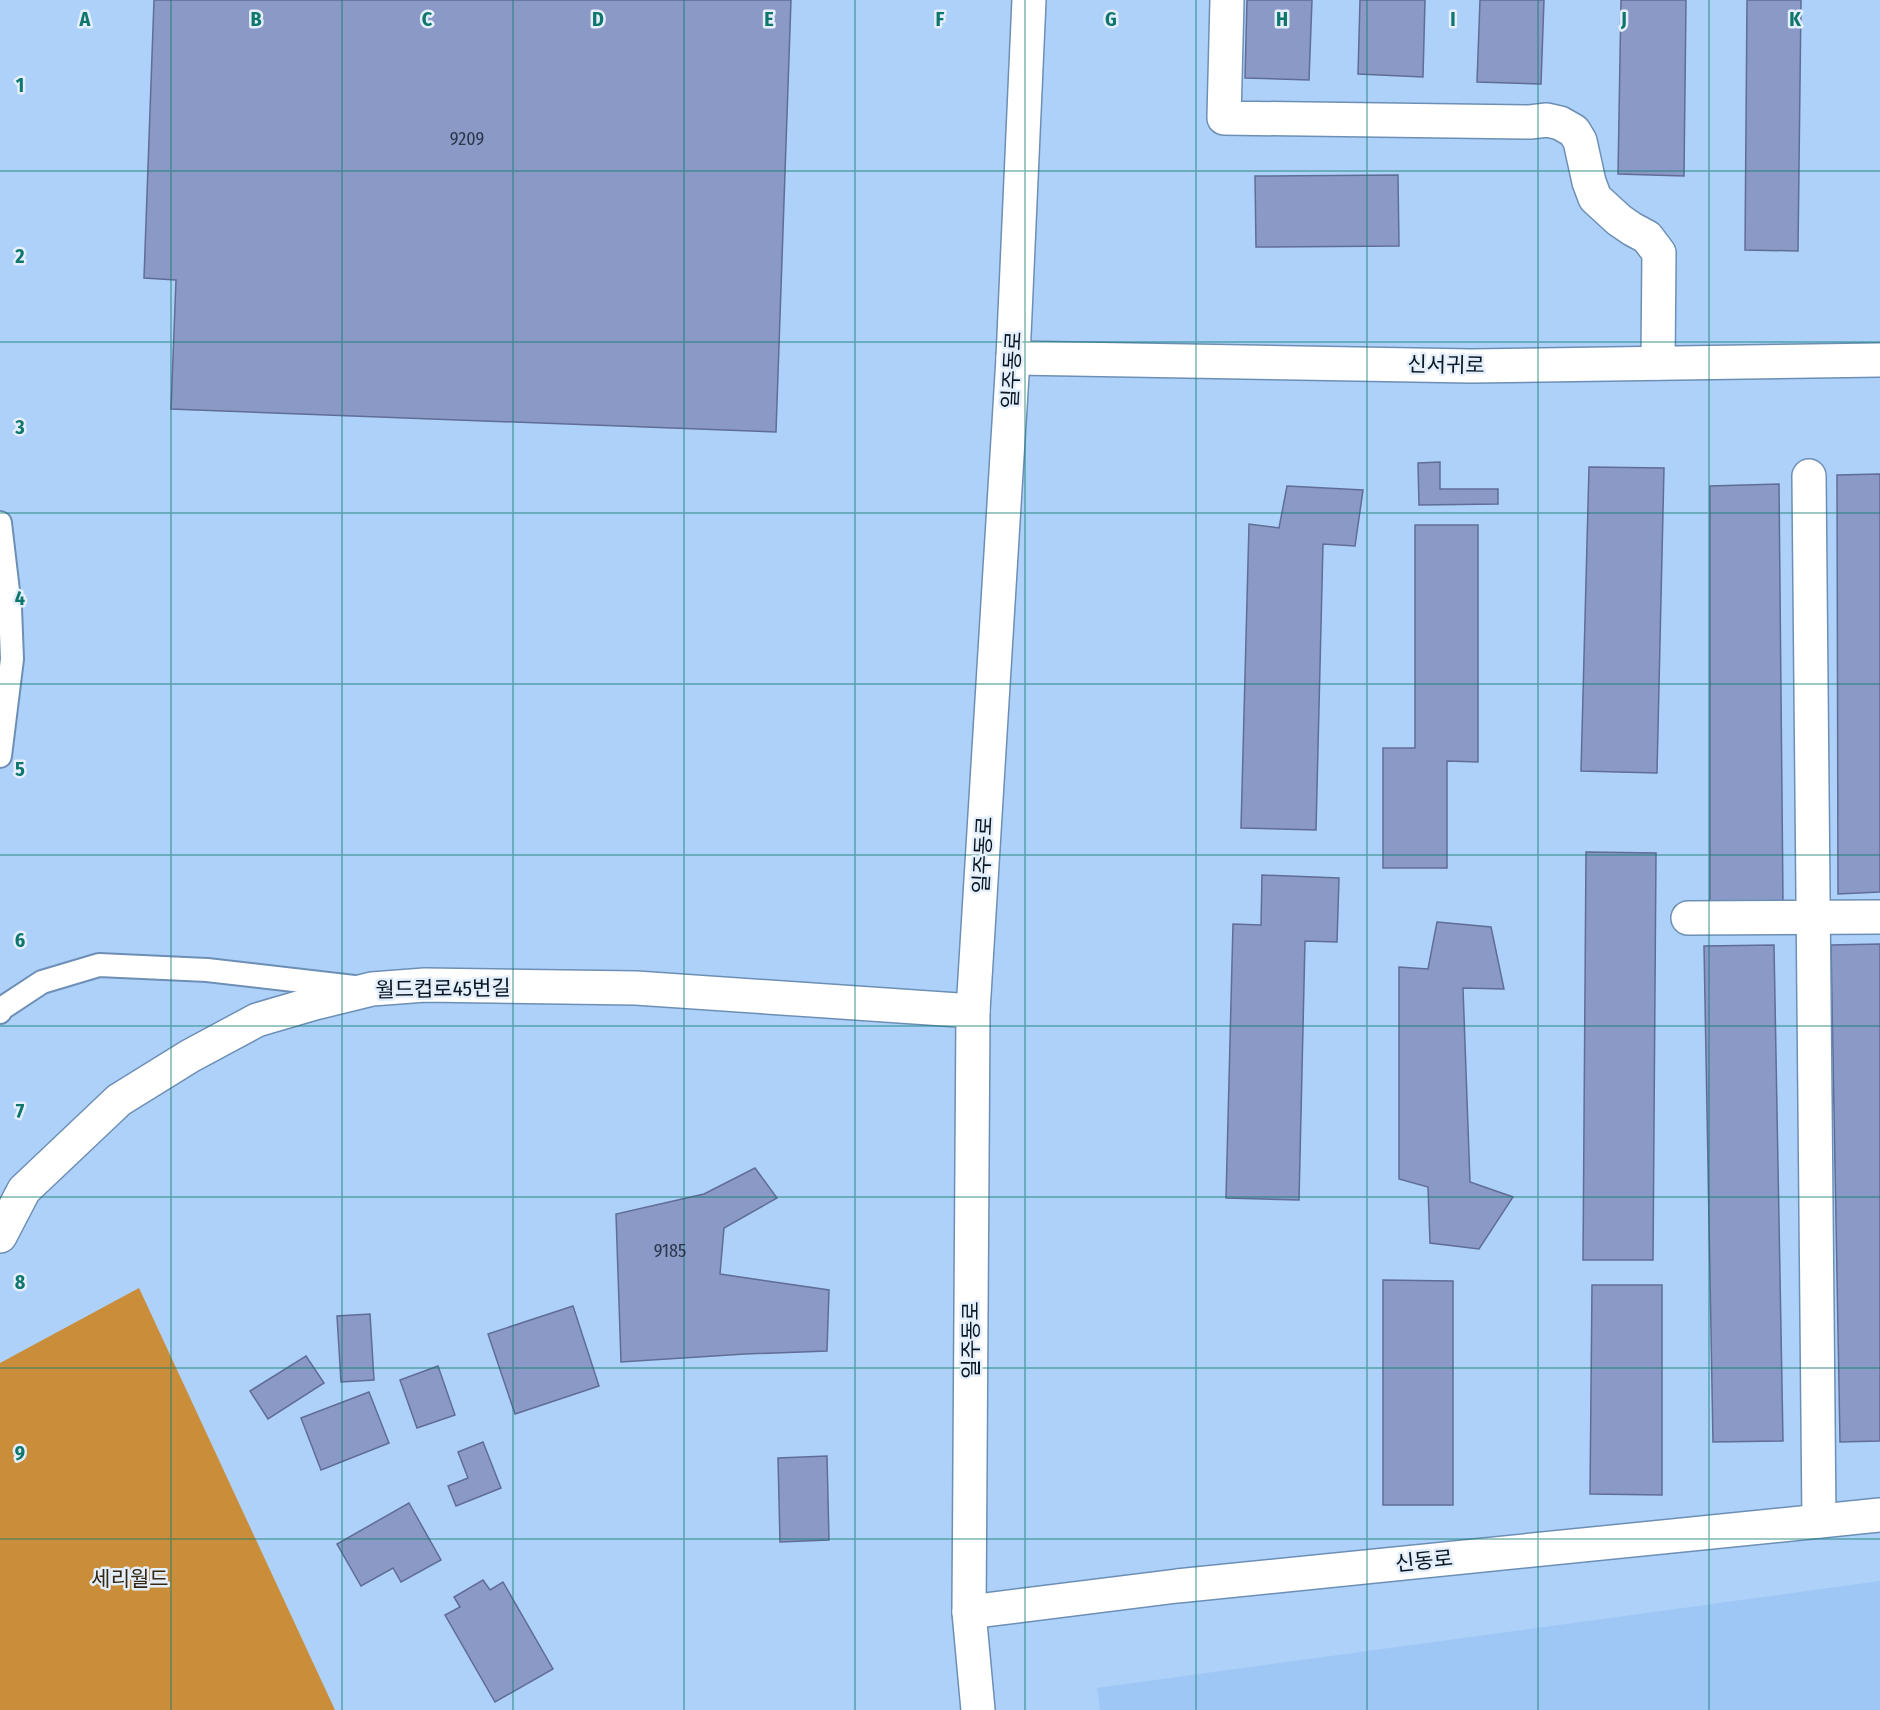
<svg xmlns="http://www.w3.org/2000/svg" width="1880" height="1710" viewBox="0 0 1880 1710" font-family="'Fira Sans Condensed','Noto Sans KR',sans-serif">
	<rect width="100%" height="100%" fill="#add1f9"/>
	<path fill="#9ec7f5" d="M1880 1581V1710H1100L1097 1688Z"/>
	<path fill="#ca8d39" d="M139 1288 335 1710H0V1363Z"/>
	<g fill="#8b99c6" stroke="#606d97" stroke-width="1.5">
		<path d="M154 0H791L776 432 171 409 176 280 144 278Z"/>
		<path d="M1247 0H1312L1309 80 1245 78Z"/>
		<path d="M1360 0H1425L1423 77 1358 74Z"/>
		<path d="M1480 0H1544L1541 84 1477 82Z"/>
		<path d="M1621 0H1686L1684 176 1618 174Z"/>
		<path d="M1747 0H1801L1798 251 1745 250Z"/>
		<path d="M1398 175 1399 246 1256 247 1255 176Z"/>
		<path d="M1440 462V489H1498V504L1419 505 1418 463Z"/>
		<path d="M1589 467 1664 468 1657 773 1581 771Z"/>
		<path d="M1880 474V892L1838 894 1837 475Z"/>
		<path d="M1779 484 1783 902 1710 905V486Z"/>
		<path d="M1287 486 1363 490 1355 546 1323 544 1316 830 1241 828 1249 524 1279 528Z"/>
		<path d="M1415 525H1478V762L1447 761V868H1383V748H1415Z"/>
		<path d="M1586 852 1656 853 1653 1260H1583Z"/>
		<path d="M1262 875 1339 878 1337 942 1305 941 1299 1200 1226 1198 1233 924 1261 925Z"/>
		<path d="M1437 922 1491 927 1504 989 1463 988 1470 1182 1513 1197 1479 1249 1430 1243 1428 1187 1399 1179V967L1428 969Z"/>
		<path d="M1880 944V1441L1840 1442 1831 945Z"/>
		<path d="M1774 945 1783 1441 1713 1442 1704 946Z"/>
		<path d="M755 1168 777 1198 724 1228 720 1274 829 1290 827 1351 745 1354 621 1362 616 1214 704 1194Z"/>
		<path d="M1383 1280 1453 1281V1505H1383Z"/>
		<path d="M1592 1285H1662V1495L1590 1494Z"/>
		<path d="M573 1306 599 1386 515 1414 488 1334Z"/>
		<path d="M370 1314 374 1380 341 1382 337 1316Z"/>
		<path d="M306 1356 324 1383 268 1419 250 1391Z"/>
		<path d="M438 1366 455 1415 417 1428 400 1380Z"/>
		<path d="M369 1392 389 1443 321 1470 301 1418Z"/>
		<path d="M483 1442 501 1488 456 1506 448 1486 468 1478 458 1452Z"/>
		<path d="M827 1456 829 1540 780 1542 778 1458Z"/>
		<path d="M409 1503 441 1560 401 1582 393 1568 361 1586 337 1544Z"/>
		<path d="M483 1580 490 1590 503 1582 553 1669 495 1702 445 1615 460 1607 454 1597Z"/>
	</g>
	<g fill="none" stroke-linecap="round" stroke-linejoin="round">
		<g stroke="#6d8fb5" stroke-width="26">
			<g id="lane">
				<path d="M0 523 10 608 12 659 0 756"/>
				<path d="M0 1012 1 1009 42 982 99 965 207 970 354 987"/>
			</g>
		</g>
		<g stroke="#6d8fb5" stroke-width="36">
			<g id="street">
				<path d="M1227 0 1224 118 1530 122 1547 120 1560 123 1574 131 1580 141 1589 182 1595 198 1619 220 1632 229 1647 237 1659 253 1658 363"/>
				<path d="M1809 476 1819 1521"/>
				<path d="M1688 918 1880 917"/>
				<path d="M0 1236 24 1190 119 1100 190 1056 257 1020 315 1003 372 989 425 985 636 988 973 1011"/>
				<path d="M969 1612 1177 1586 1880 1515"/>
			</g>
		</g>
		<g stroke="#6d8fb5" stroke-width="36">
			<g id="secondary">
				<path d="M1013 358 1471 366 1880 360"/>
				<path d="M978 1710 969 1612 973 1011 1013 358 1029 0"/>
			</g>
		</g>
		<use href="#lane" stroke="#fff" stroke-width="22"/>
		<use href="#street" stroke="#fff" stroke-width="33"/>
		<use href="#secondary" stroke="#fff" stroke-width="33"/>
	</g>
	<path fill="none" stroke="#0f766e" stroke-width="1.5" stroke-opacity="0.55" d="M171 0V1710M342 0V1710M513 0V1710M684 0V1710M855 0V1710M1025 0V1710M1196 0V1710M1367 0V1710M1538 0V1710M1709 0V1710M0 171H1880M0 342H1880M0 513H1880M0 684H1880M0 855H1880M0 1026H1880M0 1197H1880M0 1368H1880M0 1539H1880"/>
	<g text-anchor="middle" dominant-baseline="central" stroke-width="5" stroke-linejoin="round" paint-order="stroke">
		<g font-size="18" fill="#29364c">
			<text x="467" y="139">9209</text>
			<text x="670" y="1251">9185</text>
		</g>
		<g font-size="21" fill="#081523" stroke="#e4effb">
			<text transform="translate(1446 365) rotate(1)">신서귀로</text>
			<text transform="translate(1012 370) rotate(-87)">일주동로</text>
			<text transform="translate(983 855) rotate(-87)">일주동로</text>
			<text transform="translate(443 989) rotate(-1)">월드컵로45번길</text>
			<text transform="translate(971 1340) rotate(-90)">일주동로</text>
			<text transform="translate(1424 1561) rotate(-6)">신동로</text>
		</g>
		<g font-size="21" fill="#362713" stroke="#e4effb">
			<text x="130" y="1579">세리월드</text>
		</g>
	</g>
	<g font-size="20" text-anchor="middle" font-weight="bold" fill="#0f766e" stroke="#e4effb" stroke-width="5" stroke-linejoin="round" paint-order="stroke">
		<text x="85" y="26">A</text>
		<text x="256" y="26">B</text>
		<text x="427" y="26">C</text>
		<text x="598" y="26">D</text>
		<text x="769" y="26">E</text>
		<text x="940" y="26">F</text>
		<text x="1111" y="26">G</text>
		<text x="1282" y="26">H</text>
		<text x="1453" y="26">I</text>
		<text x="1624" y="26">J</text>
		<text x="1795" y="26">K</text>
		<text x="20" y="92">1</text>
		<text x="20" y="263">2</text>
		<text x="20" y="434">3</text>
		<text x="20" y="605">4</text>
		<text x="20" y="776">5</text>
		<text x="20" y="947">6</text>
		<text x="20" y="1118">7</text>
		<text x="20" y="1289">8</text>
		<text x="20" y="1460">9</text>
	</g>
</svg>
